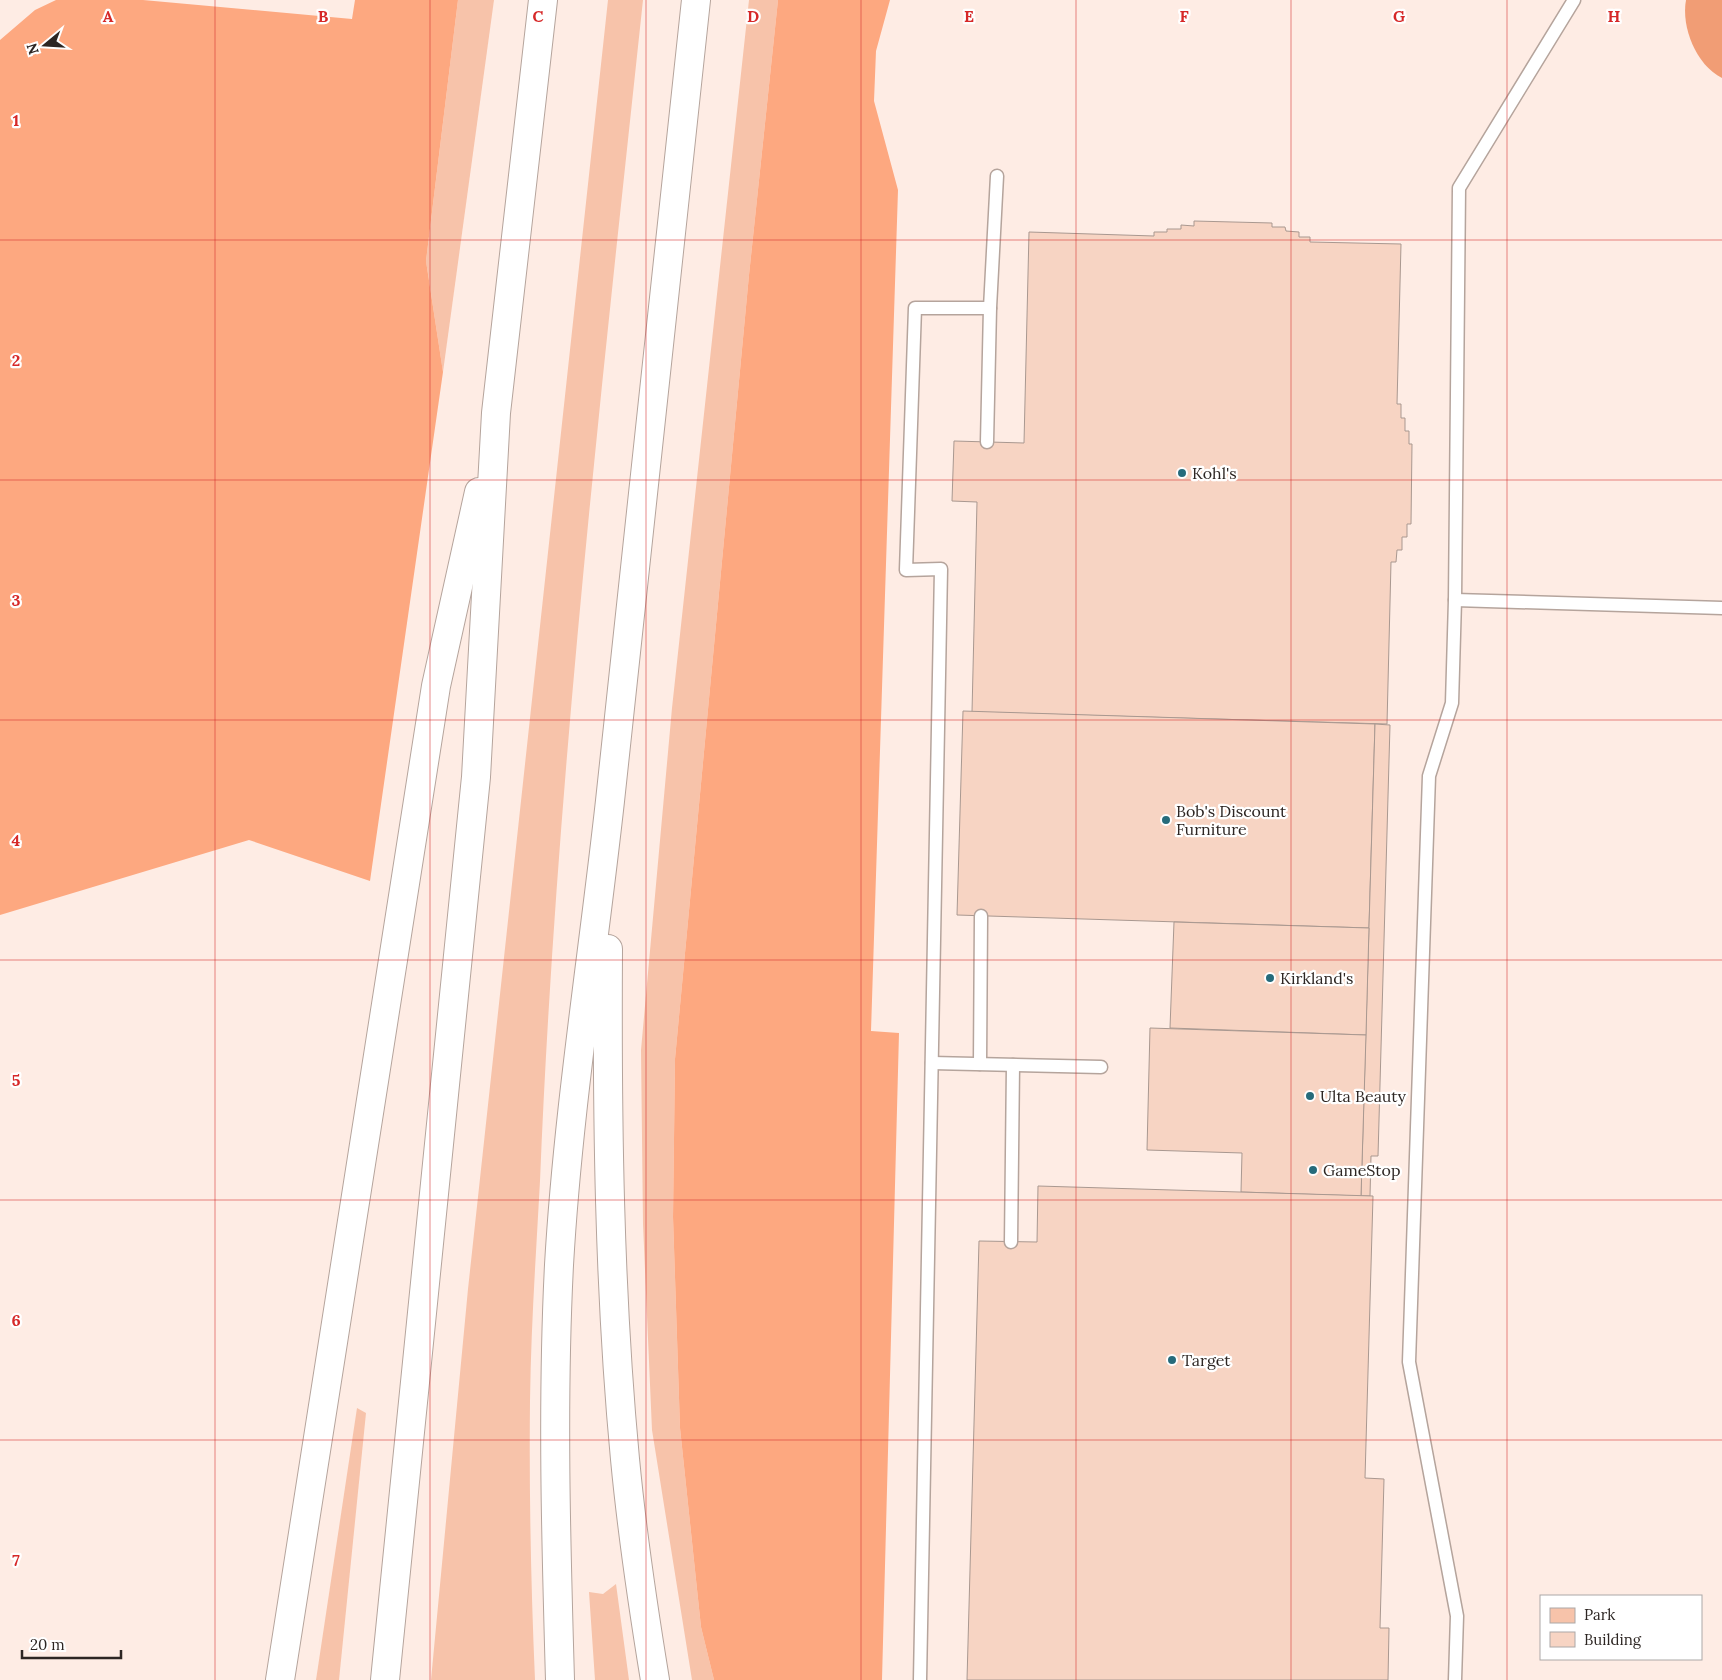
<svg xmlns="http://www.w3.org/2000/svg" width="1722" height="1680" viewBox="0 0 1722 1680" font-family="Lora,serif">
	<rect width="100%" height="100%" fill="#feece4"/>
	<g fill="#f7c3aa">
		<path d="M458 0H494L443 372 426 261Z"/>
		<path d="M608 0H643C601 393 556 786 540 1181 536 1254 531 1327 530 1401 529 1494 531 1587 535 1680H431L468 1289Z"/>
		<path d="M749 0H778L749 275 675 1059 673 1217 680 1428 701 1627 714 1680H692L652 1430 643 1224 641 1050 672 708Z"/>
		<path d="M357 1408 366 1413 339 1680H316Z"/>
		<path d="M616 1584 629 1680H595L589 1592 603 1594Z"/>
	</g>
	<g fill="#fda880">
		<path d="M56 0H143L352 19 355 0H458L426 261 443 372 370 881 249 840 0 915V40L35 10Z"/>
		<path d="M778 0H890L876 51 874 101 898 190 871 1031 899 1033 882 1680H714L701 1627 680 1428 673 1217 675 1059 749 275Z"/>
	</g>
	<path fill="#f19d75" d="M1686 0H1722V78C1696 65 1681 27 1686 0Z"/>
	<g fill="#f7d4c3" stroke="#a99890">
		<path d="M1194 221 1272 223V227H1285L1286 231 1299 232V237H1310V242L1401 244 1397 404H1401V418H1405V431H1409V444H1412L1411 524H1407V537H1402V550H1397L1396 562H1391L1387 724 972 712 977 502 952 501 954 441 1024 443 1029 232 1154 236V232H1167V229H1181V225L1194 226Z"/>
		<path d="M963 711 1375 724 1369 928 957 915Z"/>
		<path d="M1375 724 1390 725 1378 1156H1371L1370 1196H1361Z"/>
		<path d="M1174 922 1369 928 1366 1035 1170 1028Z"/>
		<path d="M1150 1028 1366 1035 1361 1196 1241 1192 1242 1153 1147 1150Z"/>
		<path d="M1038 1186 1373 1196 1365 1478 1384 1479 1380 1628H1389L1388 1680H967L979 1241 1037 1242Z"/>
	</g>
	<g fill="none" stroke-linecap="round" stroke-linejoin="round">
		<g stroke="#b5a49c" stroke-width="15">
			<g id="lane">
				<path d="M987 442 990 308"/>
				<path d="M1455 600 1722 608"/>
				<path d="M932 1063 1101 1067"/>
				<path d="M980 1064 981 916"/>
				<path d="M1011 1242 1013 1065"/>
				<path d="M920 1680 941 569 906 570 915 308H990L997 176"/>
				<path d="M1455 1680 1457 1616 1409 1362 1429 776 1452 703 1455 600 1459 188 1574 0"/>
			</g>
		</g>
		<g stroke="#b5a49c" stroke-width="30">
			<g id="highway">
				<path d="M608 949C607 1119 609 1290 625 1459 632 1533 643 1607 655 1680"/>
				<path d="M280 1680 436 686 479 492"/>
				<path d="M385 1680 476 777 496 413 543 0"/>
				<path d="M560 1680C556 1542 552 1403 559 1265 568 1110 593 955 610 801 640 534 668 267 696 0"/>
			</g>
		</g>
		<use href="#lane" stroke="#fff" stroke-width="12"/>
		<use href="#highway" stroke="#fff" stroke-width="28"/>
	</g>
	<path fill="none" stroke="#d62828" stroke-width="1" stroke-opacity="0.55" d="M215 0V1680M430 0V1680M646 0V1680M861 0V1680M1076 0V1680M1291 0V1680M1507 0V1680M0 240H1722M0 480H1722M0 720H1722M0 960H1722M0 1200H1722M0 1440H1722"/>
	<g fill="#266b7b" stroke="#fff" stroke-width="2">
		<circle cx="1182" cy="473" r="5"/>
		<circle cx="1166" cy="820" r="5"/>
		<circle cx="1270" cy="978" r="5"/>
		<circle cx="1310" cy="1096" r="5"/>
		<circle cx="1313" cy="1170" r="5"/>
		<circle cx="1172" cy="1360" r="5"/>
	</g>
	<g text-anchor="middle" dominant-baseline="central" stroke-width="4.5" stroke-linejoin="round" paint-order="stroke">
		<g font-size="16" fill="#2d2623" stroke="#fff" text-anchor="start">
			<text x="1192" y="473">Kohl's</text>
			<text x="1176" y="811">Bob's Discount<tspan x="1176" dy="18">Furniture</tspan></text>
			<text x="1280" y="978">Kirkland's</text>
			<text x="1320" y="1096">Ulta Beauty</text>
			<text x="1323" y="1170">GameStop</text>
			<text x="1182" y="1360">Target</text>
		</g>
	</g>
	<g font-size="16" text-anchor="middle" font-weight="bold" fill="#d62828" stroke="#fff" stroke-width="4.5" stroke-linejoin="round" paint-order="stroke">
		<text x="108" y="22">A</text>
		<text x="323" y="22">B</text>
		<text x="538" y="22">C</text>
		<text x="753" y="22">D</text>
		<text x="969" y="22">E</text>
		<text x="1184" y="22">F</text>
		<text x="1399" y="22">G</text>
		<text x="1614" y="22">H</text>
		<text x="16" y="126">1</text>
		<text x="16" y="366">2</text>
		<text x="16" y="606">3</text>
		<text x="16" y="846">4</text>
		<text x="16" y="1086">5</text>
		<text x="16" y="1326">6</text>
		<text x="16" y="1566">7</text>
	</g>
	<rect x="1540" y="1595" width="162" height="65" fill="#ffffff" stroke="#aba8a7"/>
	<rect x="1550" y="1608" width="25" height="15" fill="#f7c3aa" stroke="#aba8a7"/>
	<text x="1584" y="1620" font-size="15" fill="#2d2623">Park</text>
	<rect x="1550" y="1632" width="25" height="15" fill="#f7d4c3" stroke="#aba8a7"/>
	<text x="1584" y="1645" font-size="15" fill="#2d2623">Building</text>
	<g transform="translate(45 45) rotate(252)" stroke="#ffffff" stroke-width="4" paint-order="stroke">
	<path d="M0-4L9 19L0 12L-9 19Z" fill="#2d2623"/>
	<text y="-8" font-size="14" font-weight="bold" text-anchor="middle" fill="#2d2623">N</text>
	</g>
	<path d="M22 1650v8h99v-8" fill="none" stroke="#2d2623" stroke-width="2.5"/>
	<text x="30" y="1650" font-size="15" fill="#2d2623" stroke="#ffffff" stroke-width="4" paint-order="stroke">20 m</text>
</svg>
